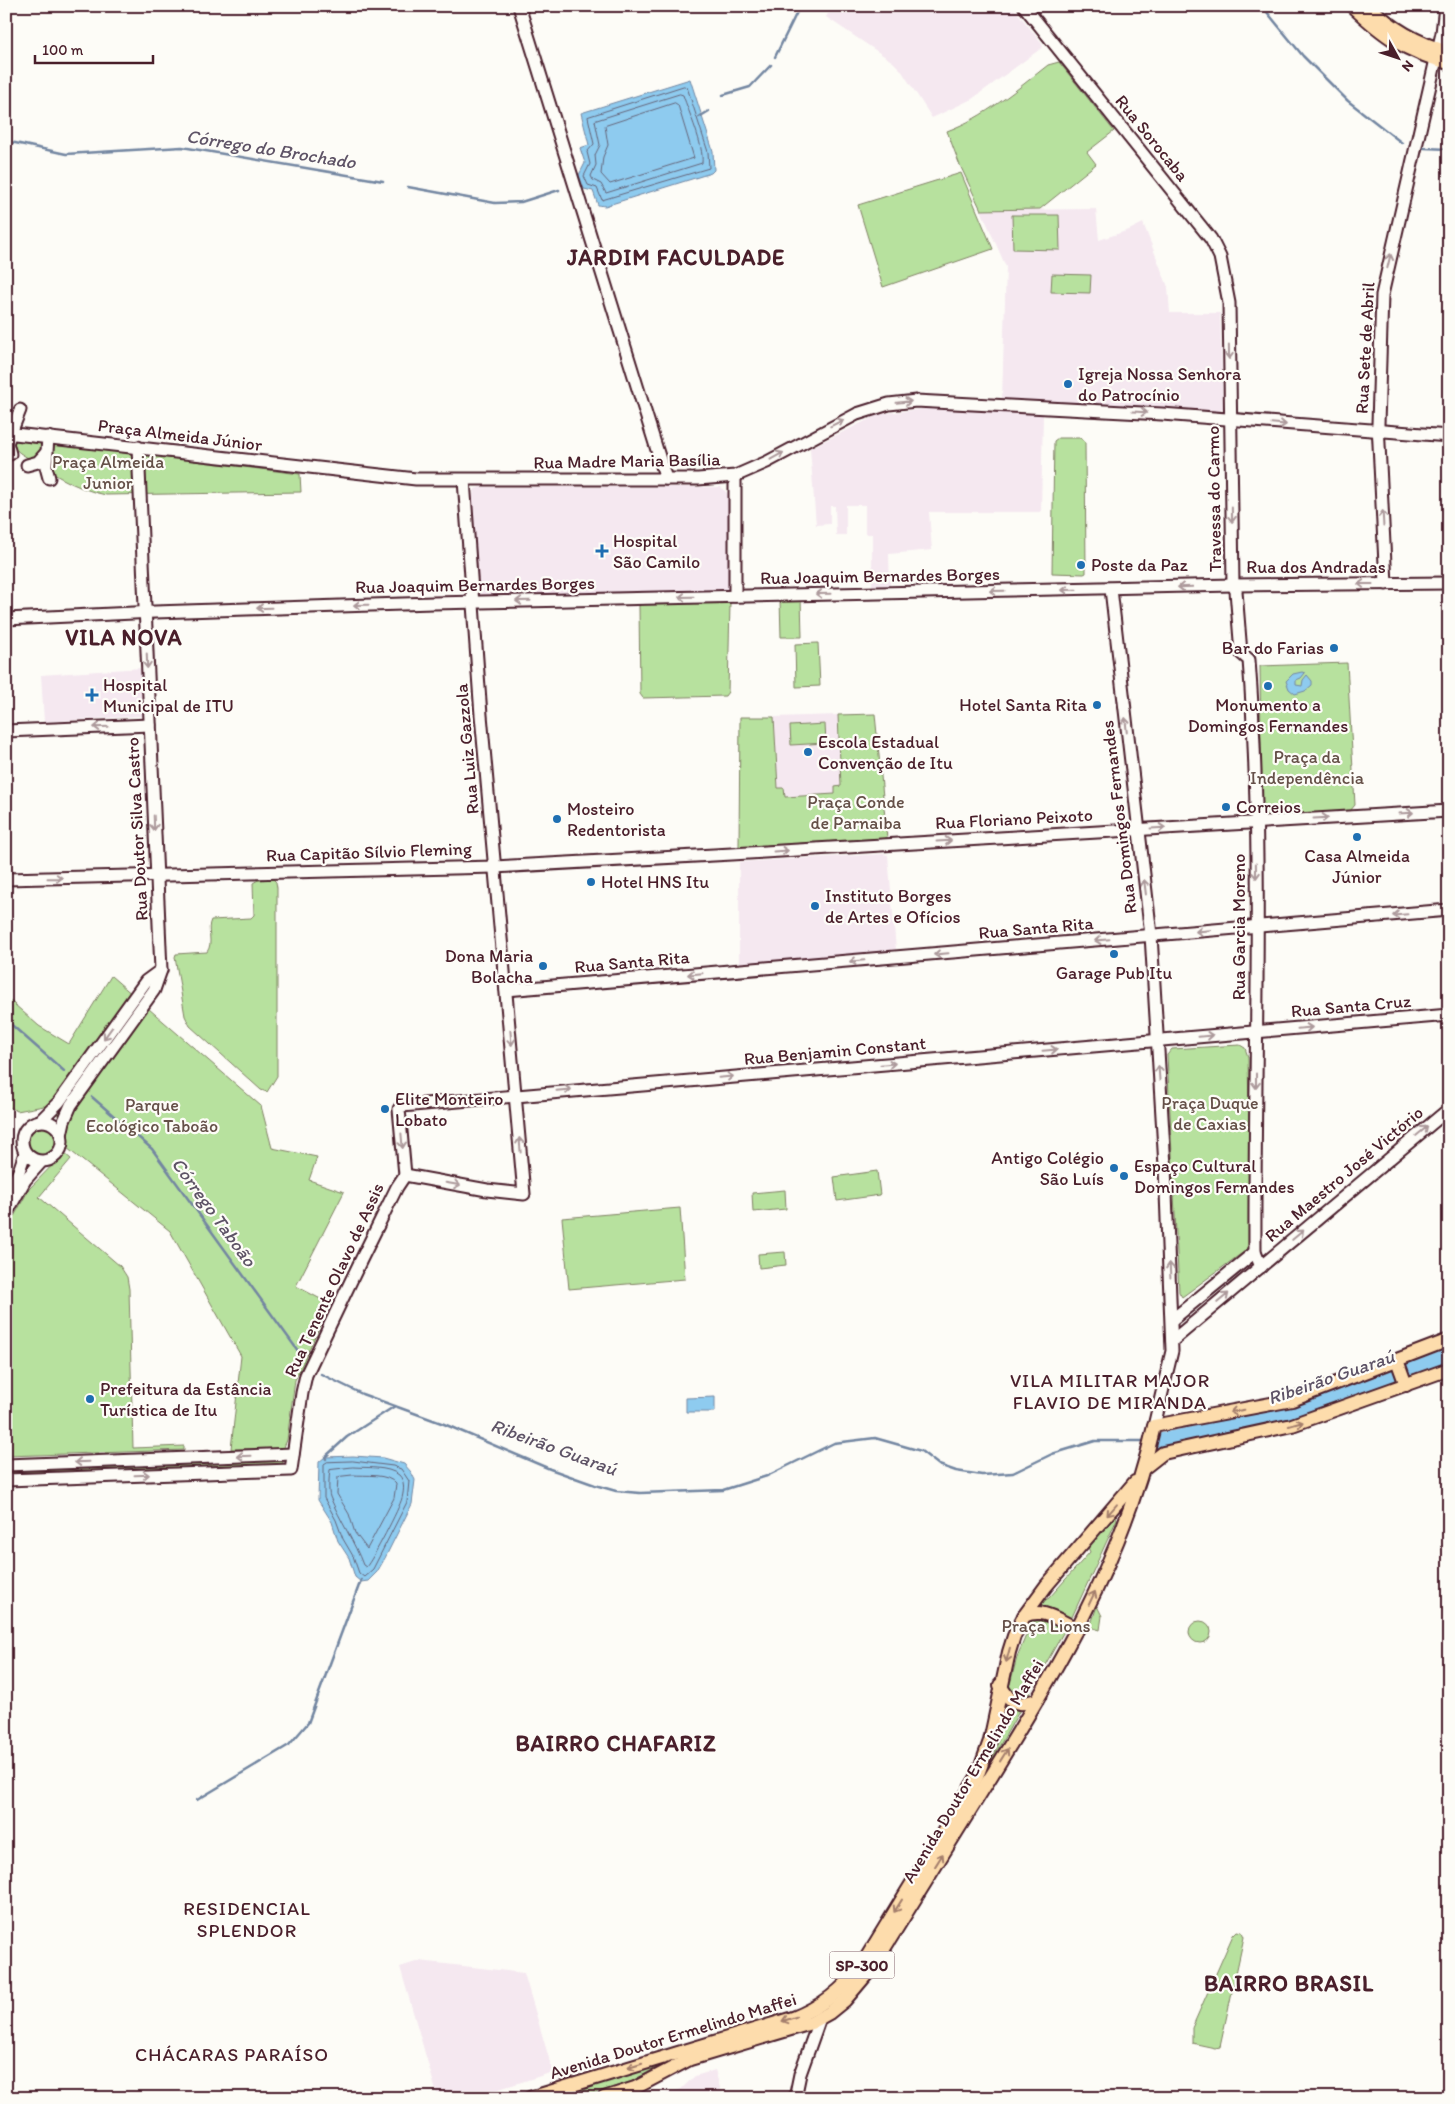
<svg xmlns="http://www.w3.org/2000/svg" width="1455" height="2104" viewBox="0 0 1455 2104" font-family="Itim,sans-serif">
	<rect width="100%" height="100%" fill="#fdfcf7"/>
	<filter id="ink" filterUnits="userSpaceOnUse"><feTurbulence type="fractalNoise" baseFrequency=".02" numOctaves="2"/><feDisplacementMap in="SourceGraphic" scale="10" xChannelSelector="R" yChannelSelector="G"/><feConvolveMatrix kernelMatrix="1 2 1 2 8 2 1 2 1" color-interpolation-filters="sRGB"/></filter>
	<g filter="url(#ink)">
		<g fill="#f5e8f0">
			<path d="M832 6H1012L1041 42 1043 47 972 99 932 118 901 70 893 62 826 17Z"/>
			<path d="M1096 209 1099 240 1129 230 1143 223 1168 287 1170 313H1220L1223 408 1219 412 1002 399 1006 267 981 210Z"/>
			<path d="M930 408 1043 414 1041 512H929L932 550 889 554 890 587H872V534H865V505H846V535H836L835 506H830V524L816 525 810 448 880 414Z"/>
			<path d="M480 487H721L727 493 729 498V592L481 595 479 594 472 497 475 489Z"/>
			<path d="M141 668 143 716 44 722 41 675Z"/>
			<path d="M838 715 841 787 835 794 784 797 778 788 774 717Z"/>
			<path d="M883 854 888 855 896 950 742 964 739 962V862Z"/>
			<path d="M419 1961 524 1973 553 2072 471 2098H438L400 1967Z"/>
			<path d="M715 2070 723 2098H651L681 2089 695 2076Z"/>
		</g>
		<g fill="#b7e19e" stroke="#808064">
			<path d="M1059 62 1114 131 1087 152 1096 164 1040 209 981 210 959 163 947 131C985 117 1016 90 1048 65Z"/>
			<path d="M961 173 993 249 883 287 858 205Z"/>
			<path d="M1012 215H1059L1060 250 1013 249Z"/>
			<path d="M1052 274 1091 275 1090 293 1051 292Z"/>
			<path d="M1058 438H1080L1085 442 1086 573 1084 574 1052 573 1054 441Z"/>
			<path d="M16 439 300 474 301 492 106 495C74 489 47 470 20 453L12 446V441Z"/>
			<path d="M801 598 802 637H781L780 599Z"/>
			<path d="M726 601 730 603 728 692 725 696 643 698 640 694 639 606 643 602Z"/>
			<path d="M818 643 820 686 796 687 795 644Z"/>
			<path d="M1347 663 1355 805 1350 811 1262 816 1260 666Z"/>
			<path d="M875 714 887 838 739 847 740 717H774L778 788H784L785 797 835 794V787L841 786 838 715Z"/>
			<path d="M825 724 826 743 791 745 790 726Z"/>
			<path d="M273 879 276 882 277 888V1076L267 1092 261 1090 190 1026 185 1016 175 957 176 954 207 952C214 942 206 930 211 920L251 918 254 915 253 883 258 880Z"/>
			<path d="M111 976 261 1106 272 1148 317 1157 309 1180 344 1192 296 1286 330 1304 295 1380 287 1440 284 1447 279 1449H231L241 1356 170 1231 67 1148 68 1122 44 1106 17 1111 6 1105V997L39 1026 69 1044Z"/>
			<path d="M1240 1045 1245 1048 1248 1057 1250 1175 1249 1248 1182 1297 1179 1292 1167 1055 1172 1049Z"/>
			<circle cx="42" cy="1141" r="17"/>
			<path d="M64 1153 71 1159 39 1197 120 1266 127 1277 129 1289 133 1448 184 1446V1450L6 1456V1231L29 1189Z"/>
			<path d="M877 1171 880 1195 837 1201 834 1177Z"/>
			<path d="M785 1190 786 1209 753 1212 752 1193Z"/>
			<path d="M680 1208 685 1279 569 1289 562 1218Z"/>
			<path d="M785 1252 786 1265 759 1268 758 1254Z"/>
			<path d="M282 1459 283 1463 280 1465 6 1476V1469Z"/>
			<path d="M1116 1515 1117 1519 1072 1617 985 1772 1006 1682 1010 1684 1017 1657 1027 1633 1024 1626 1040 1603 1049 1598 1090 1552 1087 1545Z"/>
			<path d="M1097 1606 1102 1616 1100 1630 1090 1627Z"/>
			<circle cx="1200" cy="1632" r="11"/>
			<path d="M1237 1931 1242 1932 1244 1937 1220 2047 1215 2048 1192 2043V2028L1233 1935Z"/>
			<path d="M670 2060 632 2081 620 2085 579 2098H546Z"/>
		</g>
		<g fill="#8ecbef" stroke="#7386a1">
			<path d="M690 79 713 151 714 170 711 173 605 206 598 205 593 191 584 189 579 175 585 163 580 148 589 145 581 113Z"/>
			<path d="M1302 672 1305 673 1301 678 1296 680V685L1302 686 1303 680 1307 675 1312 681V685L1305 691 1295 694 1289 689 1286 681 1293 674Z"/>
			<path d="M715 1397V1412H686V1398Z"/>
			<path d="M353 1456 383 1458 404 1464 411 1472 415 1480 412 1504 385 1558 377 1572 368 1581 361 1582 355 1577 349 1558 338 1541 332 1522 318 1500 319 1462 325 1457Z"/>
		</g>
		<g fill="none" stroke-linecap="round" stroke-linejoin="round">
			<g stroke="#656479" stroke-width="1">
				<path d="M684 86 687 87 708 152 709 168 602 200 597 188 588 185 584 176 590 164 587 152 594 144 588 117Z"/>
				<path d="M680 94 683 95C689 113 704 145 702 163L606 193 601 184 593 180 591 176 596 165 595 155 600 145 595 121Z"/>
				<path d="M675 103 678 105 694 158 610 184 601 174 603 157 608 145 605 126Z"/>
				<path d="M353 1461 393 1466 401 1469 409 1481 407 1502 373 1569 364 1577 359 1573 353 1556 343 1539 336 1520 324 1498V1464L327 1462Z"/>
				<path d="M353 1467C366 1468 388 1466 399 1475 405 1481 404 1490 402 1498 400 1507 372 1561 366 1567L363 1565C355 1543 340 1520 330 1497 328 1491 329 1477 330 1470Z"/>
				<path d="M353 1475C365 1476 388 1473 396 1484L394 1498 367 1549 355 1533 349 1514 337 1494 338 1477Z"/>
			</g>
			<g stroke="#7386a1" stroke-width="2.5">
				<path d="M1262 6 1303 56 1348 101 1402 143"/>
				<path d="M775 57 800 6"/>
				<path d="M723 95 750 87 771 65"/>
				<path d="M699 117 709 111"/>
				<path d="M6 141 66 154 182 147 383 181"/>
				<path d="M1424 148 1449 149"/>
				<path d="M408 187 495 203 521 202 559 190"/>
				<path d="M6 1020 64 1071"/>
				<path d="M92 1097 152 1149 301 1355"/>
				<path d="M321 1374 362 1394 444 1424 550 1469 595 1485 616 1491 640 1493 723 1490 767 1476 834 1443 875 1438 921 1451 939 1465 956 1471 982 1475 1013 1473 1052 1454 1095 1441H1147"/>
				<path d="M326 1459 325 1457 347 1437 395 1406"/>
				<path d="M197 1800 289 1745 308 1723 361 1580"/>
			</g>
			<path stroke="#8ecbef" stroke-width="14" d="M1157 1441 1293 1413 1449 1356"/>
			<g stroke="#4a1f2b" stroke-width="15">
				<g id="secondary">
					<path d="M519 6 666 479"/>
					<path d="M1024 6 1211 239 1220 257 1229 303 1233 585 1236 591 1241 653 1249 660C1264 857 1254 1055 1255 1252L1261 1267"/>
					<path d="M6 433 416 479H698L735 476 767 462 857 414 889 404 916 401 1162 414 1449 436"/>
					<path d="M48 437 46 467 49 478"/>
					<path d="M10 454 7 443 20 410"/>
					<path d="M27 465 38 462 46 453"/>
					<path d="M1386 584 1378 424 1382 295 1442 33 1445 6"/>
					<path d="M1111 589 1151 935 1165 1166 1172 1351 1154 1426"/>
					<path d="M735 596V476"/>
					<path d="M6 619 155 612 433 603 1233 585 1449 583"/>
					<path d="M6 731 150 725"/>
					<path d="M6 879 495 867 732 854 1449 811"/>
					<path d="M506 990 1449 910"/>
					<circle cx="42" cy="1141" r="20"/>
					<path d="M40 1121 59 1102 146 981 161 970"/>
					<path d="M61 1135 64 1121 71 1105 154 990 161 970 138 447"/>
					<path d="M405 1175 487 1190 524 1194 481 715 464 480"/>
					<path d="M6 1196 19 1171 25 1153"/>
					<path d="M6 1214 25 1180 41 1162"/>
					<path d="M1173 1319 1255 1252"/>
					<path d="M1172 1341 1449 1109"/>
					<path d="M6 1465 293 1454"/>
					<path d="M6 1480 291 1470 302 1393 306 1375 361 1260 397 1187 405 1175 399 1109 402 1106 1449 1015"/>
					<path d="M795 2098 800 2074 820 2018"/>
				</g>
			</g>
			<g stroke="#4a1f2b" stroke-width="16">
				<g id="primary">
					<path d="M1352 6C1384 36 1406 52 1449 63"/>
					<path d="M1369 6C1391 28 1419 44 1449 52"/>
					<path d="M1397 1360 1406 1385"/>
					<path d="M1144 1468 1163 1453 1292 1425 1449 1369"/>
					<path d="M1024 1616C1045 1607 1058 1621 1078 1629"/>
					<path d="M1000 1685C1010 1703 1017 1707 1036 1700"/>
					<path d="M530 2098 793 2018C822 2007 843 1990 862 1965L977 1777 990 1741 1009 1652 1014 1636 1024 1616 1046 1586 1135 1482"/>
					<path d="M604 2098 635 2088 690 2059 811 2023 829 2013 845 2000 872 1968C908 1910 944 1852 980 1794 1052 1679 1124 1560 1154 1426L1292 1400 1449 1340"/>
				</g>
			</g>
			<use href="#secondary" stroke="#fdfcf7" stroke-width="11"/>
			<use href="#primary" stroke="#fddcac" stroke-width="12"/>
		</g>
		<defs><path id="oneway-shaft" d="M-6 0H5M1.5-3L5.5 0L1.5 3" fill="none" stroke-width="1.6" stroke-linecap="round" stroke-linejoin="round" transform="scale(1.25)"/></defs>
		<g stroke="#ac999b">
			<use href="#oneway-shaft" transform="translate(1389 261) rotate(-77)"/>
			<use href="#oneway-shaft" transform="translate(1229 352) rotate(89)"/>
			<use href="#oneway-shaft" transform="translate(904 402) rotate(-6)"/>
			<use href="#oneway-shaft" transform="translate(1140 412) rotate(3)"/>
			<use href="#oneway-shaft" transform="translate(837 423) rotate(-26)"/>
			<use href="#oneway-shaft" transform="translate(1279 424) rotate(5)"/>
			<use href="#oneway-shaft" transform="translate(777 456) rotate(-29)"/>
			<use href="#oneway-shaft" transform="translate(1232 515) rotate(89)"/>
			<use href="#oneway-shaft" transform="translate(1383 518) rotate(-93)"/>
			<use href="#oneway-shaft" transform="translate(1365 584) rotate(180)"/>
			<use href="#oneway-shaft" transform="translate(1185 587) rotate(178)"/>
			<use href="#oneway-shaft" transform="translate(1069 590) rotate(179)"/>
			<use href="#oneway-shaft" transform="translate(997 591) rotate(179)"/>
			<use href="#oneway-shaft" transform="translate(823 594) rotate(179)"/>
			<use href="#oneway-shaft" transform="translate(686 597) rotate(179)"/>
			<use href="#oneway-shaft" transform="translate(523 601) rotate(179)"/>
			<use href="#oneway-shaft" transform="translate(361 605) rotate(179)"/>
			<use href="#oneway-shaft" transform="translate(264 608) rotate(178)"/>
			<use href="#oneway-shaft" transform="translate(147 661) rotate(88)"/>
			<use href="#oneway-shaft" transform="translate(1126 725) rotate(-96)"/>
			<use href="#oneway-shaft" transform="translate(101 727) rotate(178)"/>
			<use href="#oneway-shaft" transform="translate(1406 813) rotate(-3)"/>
			<use href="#oneway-shaft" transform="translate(1321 818) rotate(-3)"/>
			<use href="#oneway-shaft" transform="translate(154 823) rotate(88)"/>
			<use href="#oneway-shaft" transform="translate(1158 828) rotate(-3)"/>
			<use href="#oneway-shaft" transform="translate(944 841) rotate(-3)"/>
			<use href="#oneway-shaft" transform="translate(781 851) rotate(-4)"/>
			<use href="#oneway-shaft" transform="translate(1256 871) rotate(89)"/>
			<use href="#oneway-shaft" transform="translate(55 878) rotate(-1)"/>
			<use href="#oneway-shaft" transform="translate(1145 887) rotate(-97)"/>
			<use href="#oneway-shaft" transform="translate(1400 915) rotate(175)"/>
			<use href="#oneway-shaft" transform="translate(1203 931) rotate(175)"/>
			<use href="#oneway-shaft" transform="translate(1102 940) rotate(175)"/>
			<use href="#oneway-shaft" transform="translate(941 954) rotate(175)"/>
			<use href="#oneway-shaft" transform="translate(857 961) rotate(175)"/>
			<use href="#oneway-shaft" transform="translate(695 974) rotate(175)"/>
			<use href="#oneway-shaft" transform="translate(1305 1028) rotate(-5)"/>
			<use href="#oneway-shaft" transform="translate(108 1033) rotate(126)"/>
			<use href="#oneway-shaft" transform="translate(1206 1036) rotate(-5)"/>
			<use href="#oneway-shaft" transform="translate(511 1038) rotate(85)"/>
			<use href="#oneway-shaft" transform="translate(1050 1050) rotate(-5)"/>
			<use href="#oneway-shaft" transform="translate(888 1064) rotate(-5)"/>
			<use href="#oneway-shaft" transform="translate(1159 1073) rotate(-94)"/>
			<use href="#oneway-shaft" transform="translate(726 1077) rotate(-5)"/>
			<use href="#oneway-shaft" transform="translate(1256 1081) rotate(90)"/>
			<use href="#oneway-shaft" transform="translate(564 1090) rotate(-5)"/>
			<use href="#oneway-shaft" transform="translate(1422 1131) rotate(-40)"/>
			<use href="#oneway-shaft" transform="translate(402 1141) rotate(85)"/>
			<use href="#oneway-shaft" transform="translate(520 1145) rotate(-95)"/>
			<use href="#oneway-shaft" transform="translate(453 1184) rotate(10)"/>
			<use href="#oneway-shaft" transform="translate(1298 1235) rotate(-40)"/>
			<use href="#oneway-shaft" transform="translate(1170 1270) rotate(-93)"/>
			<use href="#oneway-shaft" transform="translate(1223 1298) rotate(-40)"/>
			<use href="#oneway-shaft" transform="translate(244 1456) rotate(178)"/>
			<use href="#oneway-shaft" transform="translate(82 1462) rotate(178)"/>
			<use href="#oneway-shaft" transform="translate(142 1475) rotate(-2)"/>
		</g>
		<g stroke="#a47e6c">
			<use href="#oneway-shaft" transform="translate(1237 1411) rotate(170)"/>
			<use href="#oneway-shaft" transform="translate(1296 1424) rotate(-16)"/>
			<use href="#oneway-shaft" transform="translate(1112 1510) rotate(131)"/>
			<use href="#oneway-shaft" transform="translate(1092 1598) rotate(-65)"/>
			<use href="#oneway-shaft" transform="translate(1008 1655) rotate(105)"/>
			<use href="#oneway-shaft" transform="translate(1004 1755) rotate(-58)"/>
			<use href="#oneway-shaft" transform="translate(939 1860) rotate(-58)"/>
			<use href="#oneway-shaft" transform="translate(898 1906) rotate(122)"/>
			<use href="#oneway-shaft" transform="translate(789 2019) rotate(162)"/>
			<use href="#oneway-shaft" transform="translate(635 2066) rotate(163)"/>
		</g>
	</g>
	<g fill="#1f6fb2" stroke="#fdfcf7" stroke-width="2">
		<circle cx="1068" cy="384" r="5"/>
		<path d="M599.5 543.5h5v5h5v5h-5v5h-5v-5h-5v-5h5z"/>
		<circle cx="1081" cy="565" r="5"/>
		<circle cx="1334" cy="648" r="5"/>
		<circle cx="1268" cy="686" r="5"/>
		<path d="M89.5 687.5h5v5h5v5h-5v5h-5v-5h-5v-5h5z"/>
		<circle cx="1097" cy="705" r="5"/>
		<circle cx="808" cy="752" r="5"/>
		<circle cx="1226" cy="807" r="5"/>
		<circle cx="557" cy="819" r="5"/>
		<circle cx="1357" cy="837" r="5"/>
		<circle cx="591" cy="882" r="5"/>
		<circle cx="815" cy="906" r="5"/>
		<circle cx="1114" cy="954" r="5"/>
		<circle cx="543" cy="966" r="5"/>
		<circle cx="385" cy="1109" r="5"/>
		<circle cx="1114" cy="1168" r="5"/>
		<circle cx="1124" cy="1176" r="5"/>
		<circle cx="90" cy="1399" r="5"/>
	</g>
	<g text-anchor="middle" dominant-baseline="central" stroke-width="4.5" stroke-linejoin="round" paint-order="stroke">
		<rect fill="#fdfcf7" stroke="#806168" stroke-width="1" x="829.5" y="1951.5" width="65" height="27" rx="4"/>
		<g font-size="16" font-weight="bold" fill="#4a1f2b">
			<text x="862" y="1965">SP-300</text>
		</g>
		<g font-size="18" fill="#4a1f2b" stroke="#fdfcf7">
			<text transform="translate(1152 138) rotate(51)">Rua Sorocaba</text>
			<text transform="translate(1365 348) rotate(-87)">Rua Sete de Abril</text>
			<text transform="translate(180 435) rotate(7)">Praça Almeida Júnior</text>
			<text transform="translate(627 461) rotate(-1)">Rua Madre Maria Basília</text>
			<text transform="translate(1214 499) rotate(-91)">Travessa do Carmo</text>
			<text x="1316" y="567">Rua dos Andradas</text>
			<text transform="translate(880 576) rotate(-1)">Rua Joaquim Bernardes Borges</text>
			<text transform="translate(475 585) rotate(-1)">Rua Joaquim Bernardes Borges</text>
			<text transform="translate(467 749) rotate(-95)">Rua Luiz Gazzola</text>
			<text transform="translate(1119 817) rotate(-97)">Rua Domingos Fernandes</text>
			<text transform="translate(1014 819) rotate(-3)">Rua Floriano Peixoto</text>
			<text transform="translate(137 829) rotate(-93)">Rua Doutor Silva Castro</text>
			<text transform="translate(369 852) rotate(-2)">Rua Capitão Sílvio Fleming</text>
			<text transform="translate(1239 927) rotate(-90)">Rua Garcia Moreno</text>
			<text transform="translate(1036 928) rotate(-5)">Rua Santa Rita</text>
			<text transform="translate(632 962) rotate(-5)">Rua Santa Rita</text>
			<text transform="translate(1351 1006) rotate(-5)">Rua Santa Cruz</text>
			<text transform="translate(835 1051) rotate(-5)">Rua Benjamin Constant</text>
			<text transform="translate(1344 1174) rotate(-40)">Rua Maestro José Victório</text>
			<text transform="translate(334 1280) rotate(-65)">Rua Tenente Olavo de Assis</text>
			<text transform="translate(973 1771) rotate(-59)">Avenida Doutor Ermelindo Maffei</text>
			<text transform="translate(673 2036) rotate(-17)">Avenida Doutor Ermelindo Maffei</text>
		</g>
		<g font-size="18" fill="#4a1f2b" stroke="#fdfcf7" text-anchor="start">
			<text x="1078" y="374">Igreja Nossa Senhora<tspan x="1078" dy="21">do Patrocínio</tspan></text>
			<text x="613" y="541">Hospital<tspan x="613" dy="21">São Camilo</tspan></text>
			<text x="1091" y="565">Poste da Paz</text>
			<text x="1324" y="648" text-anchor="end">Bar do Farias</text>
			<text x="103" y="685">Hospital<tspan x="103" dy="21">Municipal de ITU</tspan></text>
			<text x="1087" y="705" text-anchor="end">Hotel Santa Rita</text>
			<text x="1268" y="705" text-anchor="middle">Monumento a<tspan x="1268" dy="21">Domingos Fernandes</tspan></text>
			<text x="818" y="742">Escola Estadual<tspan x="818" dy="21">Convenção de Itu</tspan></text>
			<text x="1236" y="807">Correios</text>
			<text x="567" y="809">Mosteiro<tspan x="567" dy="21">Redentorista</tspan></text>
			<text x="1357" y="856" text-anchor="middle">Casa Almeida<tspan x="1357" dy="21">Júnior</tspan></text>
			<text x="601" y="882">Hotel HNS Itu</text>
			<text x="825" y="896">Instituto Borges<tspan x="825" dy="21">de Artes e Ofícios</tspan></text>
			<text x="533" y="956" text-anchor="end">Dona Maria<tspan x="533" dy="21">Bolacha</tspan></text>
			<text x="1114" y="973" text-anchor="middle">Garage Pub Itu</text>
			<text x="395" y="1099">Elite Monteiro<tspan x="395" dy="21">Lobato</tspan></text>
			<text x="1104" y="1158" text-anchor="end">Antigo Colégio<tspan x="1104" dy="21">São Luís</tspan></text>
			<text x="1134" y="1166">Espaço Cultural<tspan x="1134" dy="21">Domingos Fernandes</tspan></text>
			<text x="100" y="1389">Prefeitura da Estância<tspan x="100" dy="21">Turística de Itu</tspan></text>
		</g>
		<g font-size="18" fill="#655048" stroke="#fdfcf7">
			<text x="108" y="462">Praça Almeida<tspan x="108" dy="21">Junior</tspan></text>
			<text x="1307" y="757">Praça da<tspan x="1307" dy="21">Independência</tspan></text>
			<text x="856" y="802">Praça Conde<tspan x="856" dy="21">de Parnaiba</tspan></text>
			<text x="1210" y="1103">Praça Duque<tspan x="1210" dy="21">de Caxias</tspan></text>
			<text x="152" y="1105">Parque<tspan x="152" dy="21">Ecológico Taboão</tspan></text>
			<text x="1046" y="1626">Praça Lions</text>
		</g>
		<g font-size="19" font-style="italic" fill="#5e5366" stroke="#fdfcf7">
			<text transform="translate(271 149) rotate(9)">Córrego do Brochado</text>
			<text transform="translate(214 1212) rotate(54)">Córrego Taboão</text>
			<text transform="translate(1331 1377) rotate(-19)">Ribeirão Guaraú</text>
			<text transform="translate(554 1447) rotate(20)">Ribeirão Guaraú</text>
		</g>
		<g font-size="19" letter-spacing="1" fill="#4a1f2b" stroke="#fdfcf7">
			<text x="1110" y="1380">VILA MILITAR MAJOR<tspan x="1110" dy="22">FLAVIO DE MIRANDA</tspan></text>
			<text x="247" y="1908">RESIDENCIAL<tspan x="247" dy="22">SPLENDOR</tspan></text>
			<text x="232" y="2054">CHÁCARAS PARAÍSO</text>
		</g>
		<g font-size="22" font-weight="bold" letter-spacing="1" fill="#4a1f2b" stroke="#fdfcf7">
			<text x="676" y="257">JARDIM FACULDADE</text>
			<text x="124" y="637">VILA NOVA</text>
			<text x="616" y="1743">BAIRRO CHAFARIZ</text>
			<text x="1289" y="1983">BAIRRO BRASIL</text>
		</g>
	</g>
	<rect width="1455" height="2104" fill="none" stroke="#fdfcf7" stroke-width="25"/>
	<rect x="12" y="12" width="1430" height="2079" fill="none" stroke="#4a1f2b" stroke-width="2" filter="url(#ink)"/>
	<g transform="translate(1398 58) rotate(130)" stroke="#fdfcf7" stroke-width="4" paint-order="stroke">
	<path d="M0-4L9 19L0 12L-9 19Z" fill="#4a1f2b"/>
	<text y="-8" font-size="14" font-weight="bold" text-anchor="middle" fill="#4a1f2b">N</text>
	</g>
	<path d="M35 55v8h118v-8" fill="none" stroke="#4a1f2b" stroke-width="2.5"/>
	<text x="42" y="55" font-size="15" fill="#4a1f2b" stroke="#fdfcf7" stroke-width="4" paint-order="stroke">100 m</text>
</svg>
